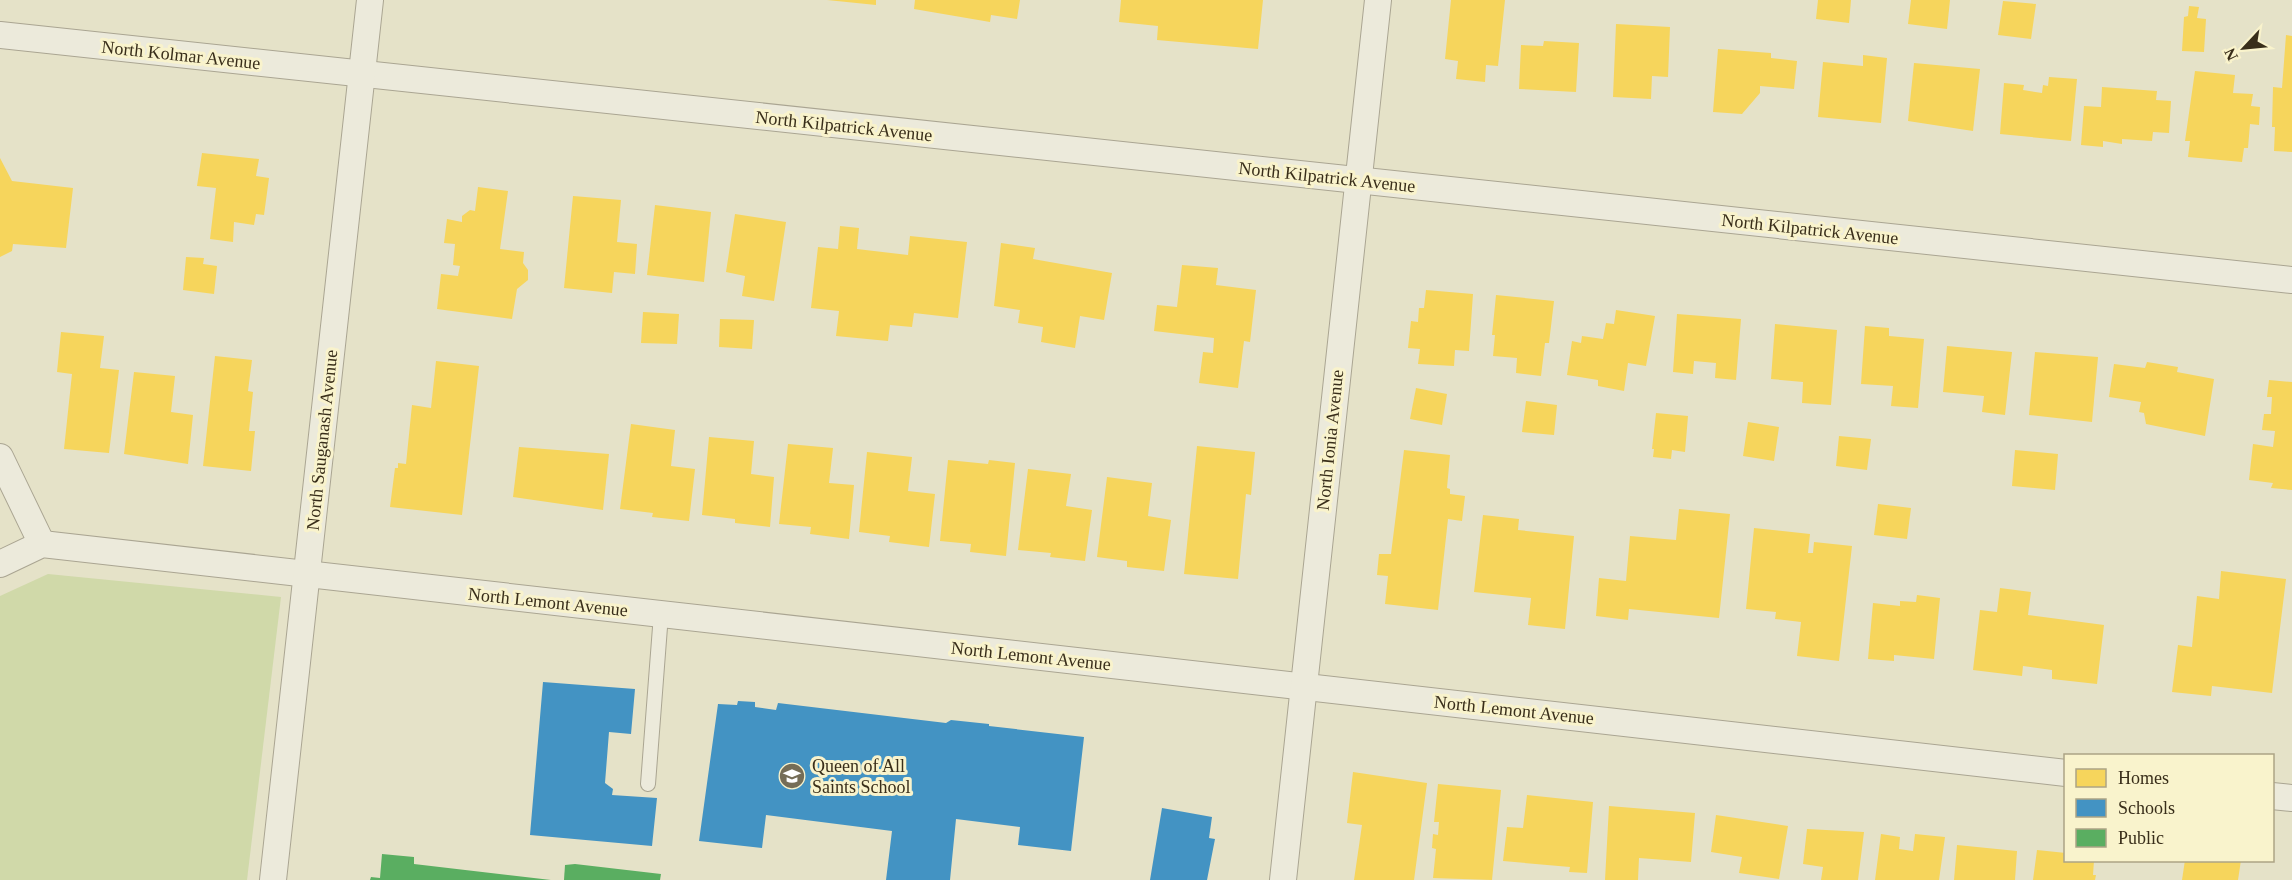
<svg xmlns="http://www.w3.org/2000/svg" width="2292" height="880" viewBox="0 0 2292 880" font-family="Georgia,serif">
	<rect width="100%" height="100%" fill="#e5e2c8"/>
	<path fill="#d0d9a9" d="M48 574 281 597 247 880H0V596Z"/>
	<g fill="#f6d55c">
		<path d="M827 0H876V5Z"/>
		<path d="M915 0H1020L1017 19 991 15 990 22 914 9Z"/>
		<path d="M1121 0H1263L1258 49 1157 40 1158 26 1119 22Z"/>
		<path d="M1451 0H1505L1498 66 1486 65 1485 82 1456 79 1458 61 1445 59Z"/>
		<path d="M1818 0H1851L1849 23 1816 19Z"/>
		<path d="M1911 0H1950L1947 29 1908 24Z"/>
		<path d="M2003 1 2036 4 2031 39 1998 35Z"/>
		<path d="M2189 6 2199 7 2197 18 2206 19 2204 52 2182 51 2184 17 2188 16Z"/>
		<path d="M1616 24 1670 27 1668 77 1652 76 1651 99 1613 97Z"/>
		<path d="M2286 35 2292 36V152L2274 151 2275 127H2272L2273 87 2282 88Z"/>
		<path d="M1544 41 1579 43 1576 92 1519 89 1521 45 1543 46Z"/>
		<path d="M1718 49 1771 53V58L1797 61 1794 89 1760 86V93L1742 114 1713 112Z"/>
		<path d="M1863 55 1887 58 1881 123 1818 117 1823 62 1863 66Z"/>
		<path d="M1914 63 1980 69 1973 131 1908 121Z"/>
		<path d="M2195 71 2235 75 2233 93 2253 94 2251 106 2260 107 2259 125 2250 124 2248 148H2244L2242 162 2188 157 2190 141H2185Z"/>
		<path d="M2049 77 2077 79 2071 141 2000 134 2004 83 2024 85 2023 90 2042 93 2043 85 2048 86Z"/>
		<path d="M2102 87 2157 91 2156 100 2171 101 2169 133 2153 132 2152 141 2122 139V144L2103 141V147L2081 145 2084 106 2101 107Z"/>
		<path d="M202 153 259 159 256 176 269 178 264 215 256 214 254 225 234 222 233 242 210 239 216 188 197 186Z"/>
		<path d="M0 158 12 181 73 188 66 248 13 244 12 251 0 257Z"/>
		<path d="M478 187 508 191 500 249 524 252 523 263 528 270V280L517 289 512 319 437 309 441 274 458 276 460 266 453 265 455 244 444 243 447 219 462 222V216L470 210 475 211Z"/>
		<path d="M573 196 621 200 617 242 637 244 635 274 614 272 612 293 564 288Z"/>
		<path d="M655 205 711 212 704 282 647 275Z"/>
		<path d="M735 214 786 222 774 301 742 296 745 276 726 272Z"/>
		<path d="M840 226 859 228 857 249 908 255 910 236 967 242 958 318 914 313 912 327 890 325 888 341 836 336 839 311 811 308 818 247 838 249Z"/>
		<path d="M1001 243 1035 248 1033 259 1112 273 1104 320 1080 316 1075 348 1041 342 1043 327 1018 323 1020 310 994 306Z"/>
		<path d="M186 257 204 258 203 264 217 266 214 294 183 290Z"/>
		<path d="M1182 265 1218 268 1216 285 1256 290 1250 342 1244 341 1238 388 1199 383 1203 352 1213 353 1214 338 1154 331 1157 305 1177 307Z"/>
		<path d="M1426 290 1473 294 1469 351 1455 350 1454 366 1418 364 1420 349 1408 348 1411 321 1418 322 1419 308H1424Z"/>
		<path d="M1496 295 1554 301 1549 343H1545L1541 376 1516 373 1517 358 1493 356 1495 335H1492Z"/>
		<path d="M1616 310 1655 316 1646 366 1628 363 1624 391 1598 386V380L1567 375 1572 341 1581 343 1582 336 1603 339 1606 323 1614 324Z"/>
		<path d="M643 312 679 314 677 344 641 343Z"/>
		<path d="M1677 314 1741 319 1736 380 1715 378 1716 363 1694 361 1693 374 1673 372Z"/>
		<path d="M720 319 754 320 752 349 719 347Z"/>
		<path d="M1775 324 1837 330 1831 405 1802 403 1803 382 1771 379Z"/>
		<path d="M1865 326 1889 328V336L1924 339 1918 408 1891 406 1893 386 1861 384Z"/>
		<path d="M61 332 104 336 100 368 119 370 109 453 64 449 72 374 57 372Z"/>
		<path d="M1947 346 2012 352 2005 415 1982 412 1984 396 1943 392Z"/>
		<path d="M2035 352 2098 357 2092 422 2029 415Z"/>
		<path d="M215 356 252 360 248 391 253 392 249 431H255L251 471 203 466Z"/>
		<path d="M436 361 479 366 462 515 390 507 395 468H398V463L406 464 412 405 431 408Z"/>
		<path d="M2147 362 2178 367 2177 372 2214 379 2205 436 2146 424 2144 413 2139 412 2141 402 2109 397 2114 364 2145 368Z"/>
		<path d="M134 372 175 376 171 412 193 415 188 464 124 454Z"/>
		<path d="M2269 380 2292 382V490L2271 488 2273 483 2249 480 2253 444 2273 447 2275 431 2262 430 2264 414H2271L2272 397H2267Z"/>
		<path d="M1416 388 1447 394 1442 425 1410 419Z"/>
		<path d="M1526 401 1557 405 1554 435 1522 432Z"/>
		<path d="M1656 413 1688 416 1685 452 1672 450 1671 459 1653 457 1654 449H1652Z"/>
		<path d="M1748 422 1779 427 1774 461 1743 456Z"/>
		<path d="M631 424 675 430 671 466 695 469 689 521 652 517 653 513 620 509Z"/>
		<path d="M1839 436 1871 439 1867 470 1836 466Z"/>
		<path d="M709 437 754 441 751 474 774 477 770 527 735 523V519L702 515Z"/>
		<path d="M788 444 833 448 829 483 854 485 849 539 810 534 811 527 779 524Z"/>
		<path d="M1197 446 1255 452 1251 495 1246 494 1238 579 1184 574Z"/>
		<path d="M519 447 609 454 603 510 513 497Z"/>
		<path d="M1404 450 1450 455 1447 488 1450 489V494L1465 496 1462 521 1448 519 1438 610 1385 604 1388 576 1377 575 1379 554H1391Z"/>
		<path d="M2015 450 2058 454 2055 490 2012 486Z"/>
		<path d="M867 452 912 457 908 491 935 494 929 547 889 542 890 536 859 532Z"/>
		<path d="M948 460 988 464 989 460 1015 463 1006 556 970 552 971 544 940 541Z"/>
		<path d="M1028 469 1071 474 1066 506 1092 510 1085 561 1050 557 1051 553 1018 550Z"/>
		<path d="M1107 477 1152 483 1148 516 1171 520 1164 571 1127 567V561L1097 557Z"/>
		<path d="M1878 504 1911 508 1907 539 1874 535Z"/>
		<path d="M1679 509 1730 514 1719 618 1629 609 1628 620 1596 616 1599 578 1626 581 1630 536 1676 540Z"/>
		<path d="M1483 515 1519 519 1518 530 1574 536 1565 629 1528 625 1531 598 1474 592Z"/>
		<path d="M1754 528 1810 534 1808 553H1813L1814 542 1852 546 1839 661 1797 656 1801 622 1775 619 1776 612 1746 609Z"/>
		<path d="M2221 571 2286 579 2272 693 2212 686 2211 696 2172 692 2178 645 2192 647 2197 596 2219 599Z"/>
		<path d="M2000 588 2031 592 2028 615 2104 625 2097 684 2052 679V670L2023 666 2022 676 1973 670 1980 610 1997 612Z"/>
		<path d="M1917 595 1940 598 1934 659 1894 655V661L1868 659 1873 603 1900 606V601L1916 602Z"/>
		<path d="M1353 772 1427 783 1414 880H1354L1362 825 1347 823Z"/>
		<path d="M1438 784 1501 790 1492 880 1433 878 1436 849 1432 848 1433 834 1438 835 1439 822H1434Z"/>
		<path d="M1527 795 1593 802 1587 873 1569 872 1570 867 1503 861 1507 827 1523 828Z"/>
		<path d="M1609 806 1695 813 1691 862 1639 858 1638 880H1605Z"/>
		<path d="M1716 815 1788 826 1779 879 1739 873 1742 857 1711 852Z"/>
		<path d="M1807 829 1864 832 1858 880H1821L1823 867 1803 864Z"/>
		<path d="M1881 834 1900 837 1899 849 1913 851 1915 834 1945 837 1939 880H1875Z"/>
		<path d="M1957 845 2017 851 2015 880H1954Z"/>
		<path d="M2037 850 2066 853V860H2094L2093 875H2096L2095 880H2033Z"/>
		<path d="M2185 860H2241L2238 880H2182Z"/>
	</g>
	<g fill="#4393c3">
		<path d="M543 682 635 689 631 734 609 732 605 783 613 789 612 795 657 798 652 846 530 835Z"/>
		<path d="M738 701 755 702V707L776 710 778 703 946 723 951 720 989 724V726L1084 737 1071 851 1018 845 1020 827 956 819 950 880H886L892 831 766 815 762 848 699 841 718 704 737 705Z"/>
		<path d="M1162 808 1212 817 1209 838 1215 839 1207 880H1150Z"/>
	</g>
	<g fill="#5aae61">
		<path d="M382 854 414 857V864L551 880H370L371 877 380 878Z"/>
		<path d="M575 864 661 874 660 880H564L565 865Z"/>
	</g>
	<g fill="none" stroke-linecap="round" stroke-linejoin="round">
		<g stroke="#aaa592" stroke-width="16">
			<path id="lane" d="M648 784 661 614"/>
		</g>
		<g stroke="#aaa592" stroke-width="28">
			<g id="street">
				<path d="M0 35 2292 280"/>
				<path d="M0 457 42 544"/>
				<path d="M0 564 42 544 2066 773"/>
				<path d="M2272 796 2292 798"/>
				<path d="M273 880 370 0"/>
				<path d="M1283 880 1378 0"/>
			</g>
		</g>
		<use href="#lane" stroke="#eceadb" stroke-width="14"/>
		<use href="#street" stroke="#eceadb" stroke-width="26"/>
	</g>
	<defs>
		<g id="school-disc" transform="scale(1.35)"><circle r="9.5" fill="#756d57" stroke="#f9f3cc"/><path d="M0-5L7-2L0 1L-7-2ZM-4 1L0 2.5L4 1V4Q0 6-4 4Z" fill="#fff"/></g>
	</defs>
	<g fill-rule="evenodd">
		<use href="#school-disc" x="792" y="776"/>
	</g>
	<g text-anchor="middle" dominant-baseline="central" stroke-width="6" stroke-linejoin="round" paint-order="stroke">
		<g font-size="18" fill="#392e1a" stroke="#f9f3cc">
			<text transform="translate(181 55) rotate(6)">North Kolmar Avenue</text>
			<text transform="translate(844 126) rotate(6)">North Kilpatrick Avenue</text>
			<text transform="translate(1327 177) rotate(6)">North Kilpatrick Avenue</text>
			<text transform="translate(1810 229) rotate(6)">North Kilpatrick Avenue</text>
			<text transform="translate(322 440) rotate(-84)">North Sauganash Avenue</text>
			<text transform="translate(1330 440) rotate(-84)">North Ionia Avenue</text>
			<text transform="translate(548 602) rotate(6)">North Lemont Avenue</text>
			<text transform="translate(1031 656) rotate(6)">North Lemont Avenue</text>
			<text transform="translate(1514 710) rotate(6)">North Lemont Avenue</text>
		</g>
		<g font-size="18" fill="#392e1a" stroke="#f9f3cc" text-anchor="start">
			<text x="812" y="766">Queen of All<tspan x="812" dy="21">Saints School</tspan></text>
		</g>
	</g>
	<rect x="2064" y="754" width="210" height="108" fill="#f9f3cc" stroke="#aca485" stroke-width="1.5"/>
	<rect x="2076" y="769" width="30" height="18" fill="#f6d55c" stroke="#aca485" stroke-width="1.5"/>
	<text x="2118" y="784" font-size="18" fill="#392e1a">Homes</text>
	<rect x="2076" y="799" width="30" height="18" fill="#4393c3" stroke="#aca485" stroke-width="1.5"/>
	<text x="2118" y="814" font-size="18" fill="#392e1a">Schools</text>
	<rect x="2076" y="829" width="30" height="18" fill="#5aae61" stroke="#aca485" stroke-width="1.5"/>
	<text x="2118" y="844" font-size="18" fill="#392e1a">Public</text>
	<g transform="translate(2244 48) rotate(244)" stroke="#f9f3cc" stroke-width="4.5" paint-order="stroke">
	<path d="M0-4.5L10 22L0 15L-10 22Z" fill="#392e1a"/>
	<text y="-9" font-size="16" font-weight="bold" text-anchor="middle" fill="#392e1a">N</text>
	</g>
</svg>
